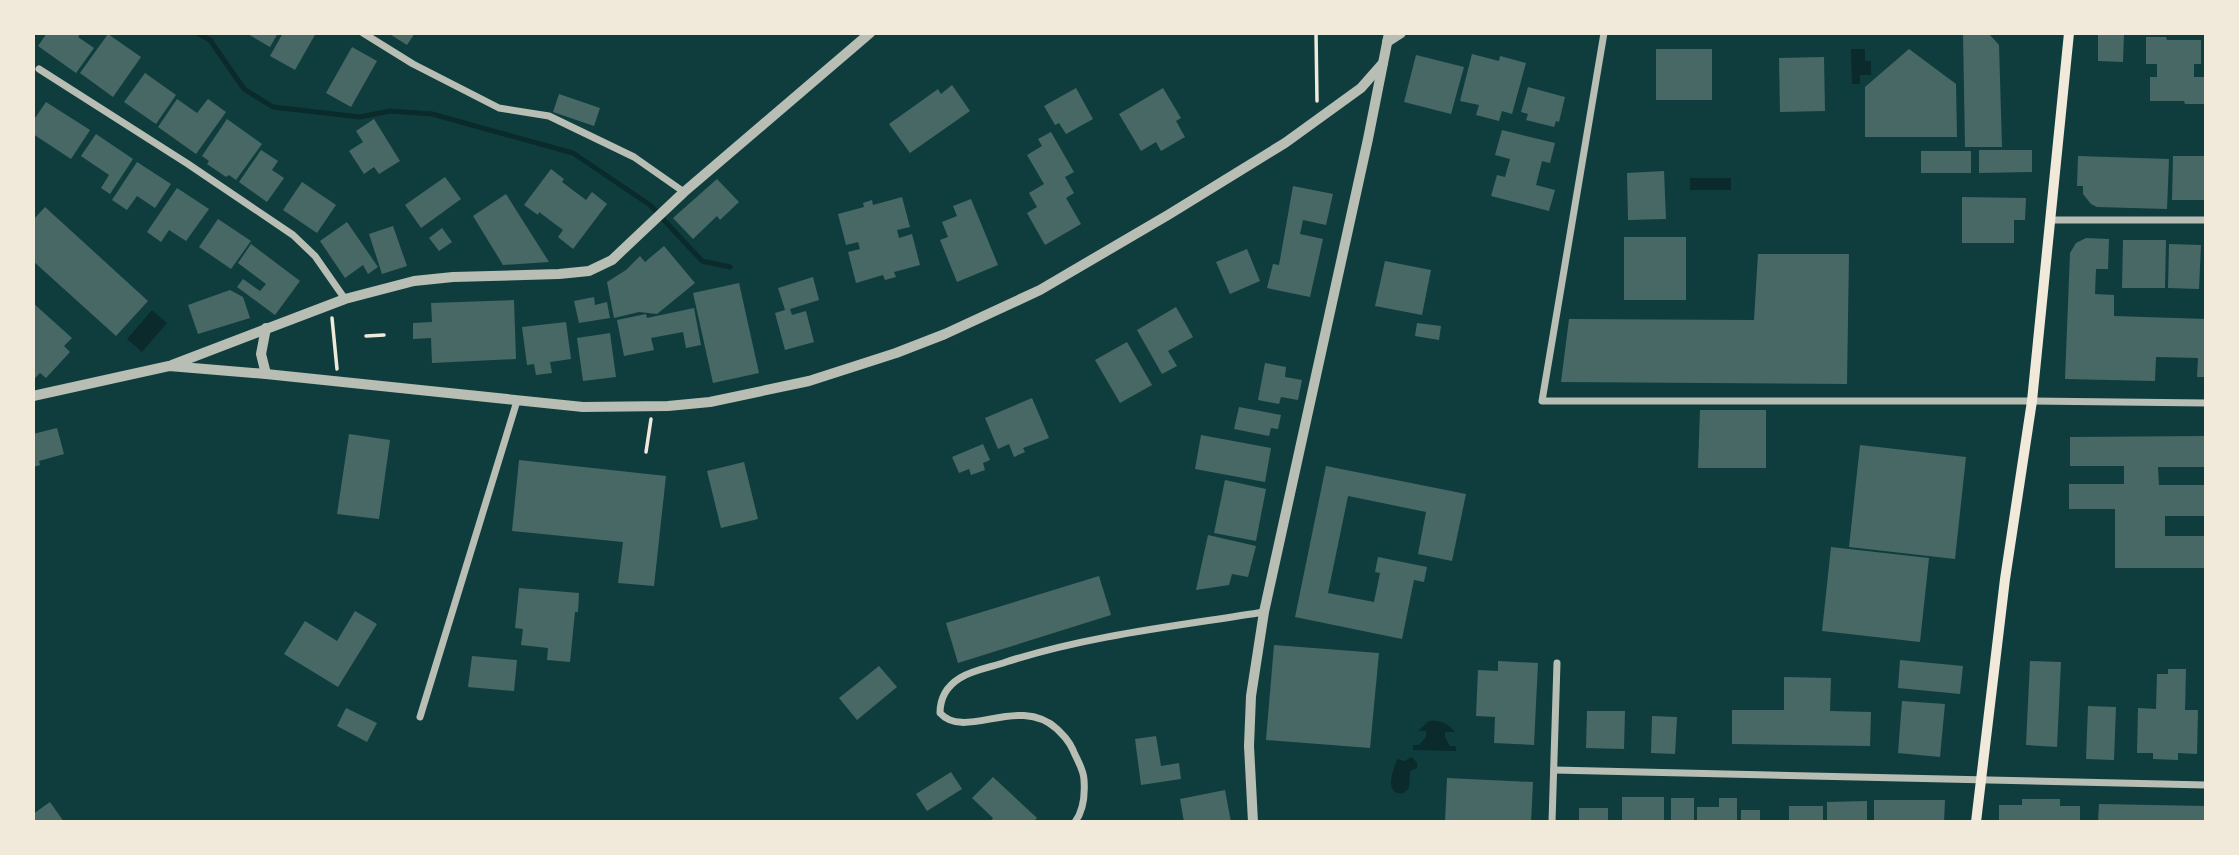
<svg xmlns="http://www.w3.org/2000/svg" width="2239" height="855" viewBox="0 0 2239 855" font-family="'Crimson Pro',serif">
	<rect width="100%" height="100%" fill="#0f3d3e"/>
	<g fill="#0a2a2b">
		<path d="M1851 49H1865V61H1871V75H1860V84H1852Z"/>
		<rect x="1690" y="178" width="41" height="12"/>
		<path d="M152 310 167 323 142 352 127 339Z"/>
		<path d="M1429 721C1441 720 1447 723 1455 732H1445V737L1450 746H1456V751L1413 750V745H1419L1426 737V731H1418Z"/>
		<path d="M1412 757 1417 763V768L1410 771 1409 788C1405 792 1404 794 1398 793 1384 789 1395 768 1397 759L1404 761Z"/>
	</g>
	<g fill="none" stroke-linecap="round" stroke-linejoin="round">
		<path stroke="#0a2a2b" stroke-width="5" d="M197 33 210 40 244 89 273 107 360 117 390 111 432 114 573 153 650 205 702 261 730 267"/>
	</g>
	<g fill="#486865">
		<path d="M47 33H81L78 37 94 48 76 73 38 46Z"/>
		<path d="M246 33H278L270 47Z"/>
		<path d="M283 33H316L295 70 270 56Z"/>
		<path d="M388 33H415L407 45Z"/>
		<path d="M1963 33H1984L1990 35 1999 45 2002 147H1965Z"/>
		<path d="M2098 33H2124L2123 62 2098 61Z"/>
		<path d="M108 34 141 57 113 97 80 73Z"/>
		<path d="M2146 37H2166L2167 40H2201V64H2194V77H2205V104H2185L2184 101H2150V77H2157V64H2146Z"/>
		<path d="M352 47 377 61 351 107 326 93Z"/>
		<rect x="1656" y="49" width="56" height="51"/>
		<path d="M1909 49 1956 84 1957 137H1865V87Z"/>
		<path d="M1472 54 1499 61 1500 56 1526 63 1512 114 1502 111 1499 121 1476 115 1479 105 1460 101Z"/>
		<path d="M1416 55 1464 67 1451 114 1404 102Z"/>
		<path d="M1824 57 1825 111 1780 112 1779 58Z"/>
		<path d="M145 73 176 95 156 124 124 102Z"/>
		<path d="M952 85 970 111 910 153 889 124 938 89 941 94Z"/>
		<path d="M1528 87 1565 97 1559 122 1556 121 1554 127 1526 120 1528 114 1521 112Z"/>
		<path d="M1076 88 1093 119 1066 134 1059 123 1055 125 1044 106Z"/>
		<path d="M1163 88 1181 118 1176 121 1185 137 1161 151 1156 142 1141 151 1119 114Z"/>
		<path d="M559 94 600 108 594 126 553 112Z"/>
		<path d="M177 99 197 113 208 99 226 112 196 154 158 127Z"/>
		<path d="M46 102 90 130 71 159 33 134V121Z"/>
		<path d="M227 119 262 144 236 180 229 175 226 177 207 164 209 161 202 156Z"/>
		<path d="M374 119 400 161 379 174 374 167 364 174 349 151 363 142 356 131Z"/>
		<path d="M1502 130 1555 143 1550 163 1542 161 1536 185 1555 190 1549 211 1491 196 1497 175 1505 177 1510 159 1495 155Z"/>
		<path d="M1051 132 1074 172 1065 177 1074 193 1066 198 1081 224 1045 245 1027 213 1037 207 1029 193 1044 184 1027 155 1042 146 1038 139Z"/>
		<path d="M96 134 133 159 110 194 101 188 109 175 81 156Z"/>
		<path d="M261 150 278 161 272 170 284 178 267 202 239 182Z"/>
		<path d="M1979 150H2032V172L1979 173Z"/>
		<rect x="1921" y="151" width="50" height="22"/>
		<path d="M2078 156 2169 159 2167 209 2097 207 2091 204 2083 194V186H2077Z"/>
		<path d="M2173 156H2206V200H2172Z"/>
		<path d="M137 162 171 184 155 208 137 196 127 210 112 200Z"/>
		<path d="M551 169 564 179 562 182 586 200 592 192 607 204 573 249 558 237 563 230 539 212 538 215 524 205Z"/>
		<path d="M1664 171 1666 219 1628 220 1627 173Z"/>
		<path d="M445 177 461 199 421 228 405 205Z"/>
		<path d="M717 179 739 202 720 220 717 216 693 239 673 218Z"/>
		<path d="M302 182 336 205 317 233 283 210Z"/>
		<path d="M1293 186 1333 194 1326 225 1303 220 1300 234 1323 239 1310 297 1267 288 1273 264 1279 265Z"/>
		<path d="M177 188 209 209 186 241 169 230 161 242 147 232Z"/>
		<path d="M506 194 549 262 503 265 473 216Z"/>
		<path d="M902 197 910 227 897 230 899 238 912 234 920 265 894 272 896 277 885 280 883 275 856 283 848 252 860 249 858 242 846 245 838 214 864 207 863 203 872 200 873 205Z"/>
		<path d="M1962 197 2026 198 2025 220H2014V243H1962Z"/>
		<path d="M971 199 998 265 957 282 940 240 948 237 942 222 957 216 953 206Z"/>
		<path d="M45 207 148 301 116 336 33 261V220Z"/>
		<path d="M218 219 251 241 231 269 199 247Z"/>
		<path d="M347 222 378 267 368 274 363 265 345 278 320 241Z"/>
		<path d="M393 226 407 266 382 274 369 234Z"/>
		<path d="M442 228 452 242 439 251 429 238Z"/>
		<rect x="1624" y="237" width="62" height="63"/>
		<path d="M2086 238 2109 239 2108 269H2096L2095 294 2114 295V316L2206 319V377H2197L2198 358 2156 357 2155 381 2065 379 2070 253 2076 243Z"/>
		<path d="M2123 240H2166L2165 288H2122Z"/>
		<path d="M251 244 300 281 275 315 237 287 243 279 260 291 266 284 238 263Z"/>
		<path d="M2169 244 2201 245 2199 289 2168 288Z"/>
		<path d="M664 246 695 283 657 314 639 312 614 318 607 282 626 270 640 256 645 262Z"/>
		<path d="M1247 249 1260 281 1230 294 1216 262Z"/>
		<path d="M1758 254H1849L1847 384 1561 382 1569 319 1754 320Z"/>
		<path d="M1385 261 1431 270 1422 315 1375 306Z"/>
		<path d="M813 277 819 300 790 309 792 315 806 311 814 342 785 350 775 313 785 310 778 288Z"/>
		<path d="M739 283 759 373 713 383 693 293Z"/>
		<path d="M230 290 243 297 250 318 198 334 188 305Z"/>
		<path d="M594 297 595 305 607 302 610 318 579 323 574 301Z"/>
		<path d="M514 300 516 359 432 363 431 338 413 339V323L432 322 431 303Z"/>
		<path d="M33 303 72 338 64 346 70 352 46 378 40 373 33 380Z"/>
		<path d="M1176 307 1193 337 1168 351 1177 366 1162 374 1137 330Z"/>
		<path d="M694 308 701 345 686 348 683 332 651 338 654 350 624 356 617 320 646 314 647 318Z"/>
		<path d="M566 322 571 359 550 362 552 373 536 375 534 364 527 365 522 327Z"/>
		<path d="M1417 323 1441 326 1439 340 1415 336Z"/>
		<path d="M610 333 616 377 583 381 577 338Z"/>
		<path d="M1127 342 1152 385 1120 403 1095 360Z"/>
		<path d="M1265 363 1286 367 1285 377 1302 380 1298 400 1281 397 1279 404 1258 400Z"/>
		<path d="M1032 398 1049 438 1023 448 1025 452 1014 457 1009 444 998 449 985 418Z"/>
		<path d="M1239 407 1281 415 1278 429 1271 428 1269 436 1234 429Z"/>
		<path d="M1700 410H1766V468H1698Z"/>
		<path d="M57 428 64 454 39 461 40 465 33 467V434Z"/>
		<path d="M349 434 390 440 379 519 337 514Z"/>
		<path d="M1201 435 1271 448 1265 482 1195 469Z"/>
		<path d="M2206 436V467H2158L2159 485H2206V516H2165V536H2206V568H2115V509H2069V484H2124V466H2070V437Z"/>
		<path d="M983 444 990 460 983 463 985 470 971 475 969 469 959 473 952 457Z"/>
		<path d="M1860 445 1966 457 1955 559 1849 547Z"/>
		<path d="M519 460 666 476 654 586 618 583 623 542 512 531Z"/>
		<path d="M744 462 758 519 721 528 707 471Z"/>
		<path d="M1326 466 1466 494 1452 561 1418 554 1426 512 1348 496 1328 593 1374 602 1380 573 1375 572 1378 557 1427 567 1424 582 1414 580 1402 639 1295 617Z"/>
		<path d="M1225 480 1266 489 1256 541 1214 533Z"/>
		<path d="M1208 535 1256 546 1248 577 1232 574 1229 585 1196 590Z"/>
		<path d="M1831 547 1929 558 1920 642 1822 631Z"/>
		<path d="M1099 576 1111 615 958 663 946 623Z"/>
		<path d="M519 588 579 593 578 612H575L570 662 547 660 548 648 521 645 523 629 515 628Z"/>
		<path d="M355 611 377 624 338 687 284 654 305 621 337 641Z"/>
		<path d="M1274 645 1379 653 1370 748 1266 740Z"/>
		<path d="M472 656 517 660 514 691 468 687Z"/>
		<path d="M1900 660 1963 666 1960 694 1898 688Z"/>
		<path d="M1498 661 1538 663 1534 745 1494 743 1495 717 1476 716 1478 670 1498 671Z"/>
		<path d="M2030 661 2061 662 2057 747 2026 745Z"/>
		<path d="M879 666 897 687 857 720 839 698Z"/>
		<path d="M2168 669H2186L2185 710H2198L2197 754 2178 753V760L2153 759V753H2137L2138 708 2156 709 2157 674H2168Z"/>
		<path d="M1784 677 1831 678 1830 711 1871 712 1870 746 1732 744V710H1784Z"/>
		<path d="M1902 701 1945 704 1940 757 1898 753Z"/>
		<path d="M2088 706 2116 707 2114 760 2086 759Z"/>
		<path d="M346 708 377 723 367 742 337 726Z"/>
		<path d="M1587 711H1625L1624 749 1586 748Z"/>
		<path d="M1652 716 1677 717 1675 754 1651 753Z"/>
		<path d="M1156 736 1161 766 1179 763 1181 779 1141 785 1135 739Z"/>
		<path d="M951 772 962 789 927 811 916 794Z"/>
		<path d="M993 777 1037 818 1033 822H990L993 818 972 798Z"/>
		<path d="M1447 778 1533 782 1531 822H1445Z"/>
		<path d="M1225 790 1231 822H1184L1180 799Z"/>
		<rect x="1622" y="797" width="42" height="25"/>
		<rect x="1671" y="798" width="23" height="24"/>
		<path d="M1719 798H1737V822H1697V807H1719Z"/>
		<path d="M2022 799H2060V806H2080V822H1999V805H2022Z"/>
		<path d="M1874 800H1945L1944 822H1874Z"/>
		<path d="M1867 801V822H1827V802Z"/>
		<path d="M50 802 64 822H33V814Z"/>
		<path d="M2099 804 2206 806V822H2098Z"/>
		<rect x="1789" y="806" width="34" height="16"/>
		<rect x="1579" y="808" width="29" height="14"/>
		<rect x="1741" y="810" width="19" height="12"/>
	</g>
	<g fill="none" stroke-linecap="round" stroke-linejoin="round">
		<g stroke="#f1e9da" stroke-width="3.5">
			<path d="M1316 33 1317 101"/>
			<path d="M332 318 337 369"/>
			<path d="M366 336 384 335"/>
			<path d="M646 452 651 419"/>
		</g>
		<g stroke="#b8beb3" stroke-width="7">
			<path d="M363 33 413 64 499 108 549 116 634 157 684 192"/>
			<path d="M1604 33 1542 401H2032L2206 403"/>
			<path d="M39 69 188 164 293 235 315 256 345 299"/>
			<path d="M2050 220H2206"/>
			<path d="M420 717 517 401"/>
			<path d="M1554 770 2206 785"/>
			<path d="M1075 822C1084 810 1085 794 1084 780 1084 770 1077 760 1073 750 1069 741 1064 736 1057 729 1019 694 965 741 940 713 940 698 947 686 960 678 972 670 992 667 1006 662 1090 635 1177 626 1264 612"/>
			<path d="M1552 822 1557 663"/>
		</g>
		<g stroke="#b8beb3" stroke-width="10">
			<path d="M1387 42 1401 33"/>
			<path d="M266 328 261 354 266 374"/>
			<path d="M172 365 345 299 414 281 453 277 559 274 589 271 612 260 684 192 870 33"/>
			<path d="M33 396 169 366 266 374 583 407 668 406 710 402 809 381 896 353 945 334 1040 290 1168 215 1285 143 1361 88 1383 63"/>
			<path d="M1253 822 1249 746 1251 696 1264 612 1368 139 1389 33"/>
		</g>
		<path stroke="#f1e9da" stroke-width="10" d="M1976 822 2005 579 2032 401 2069 33"/>
	</g>
	<rect width="2239" height="855" fill="none" stroke="#f1e9da" stroke-width="70"/>
</svg>
